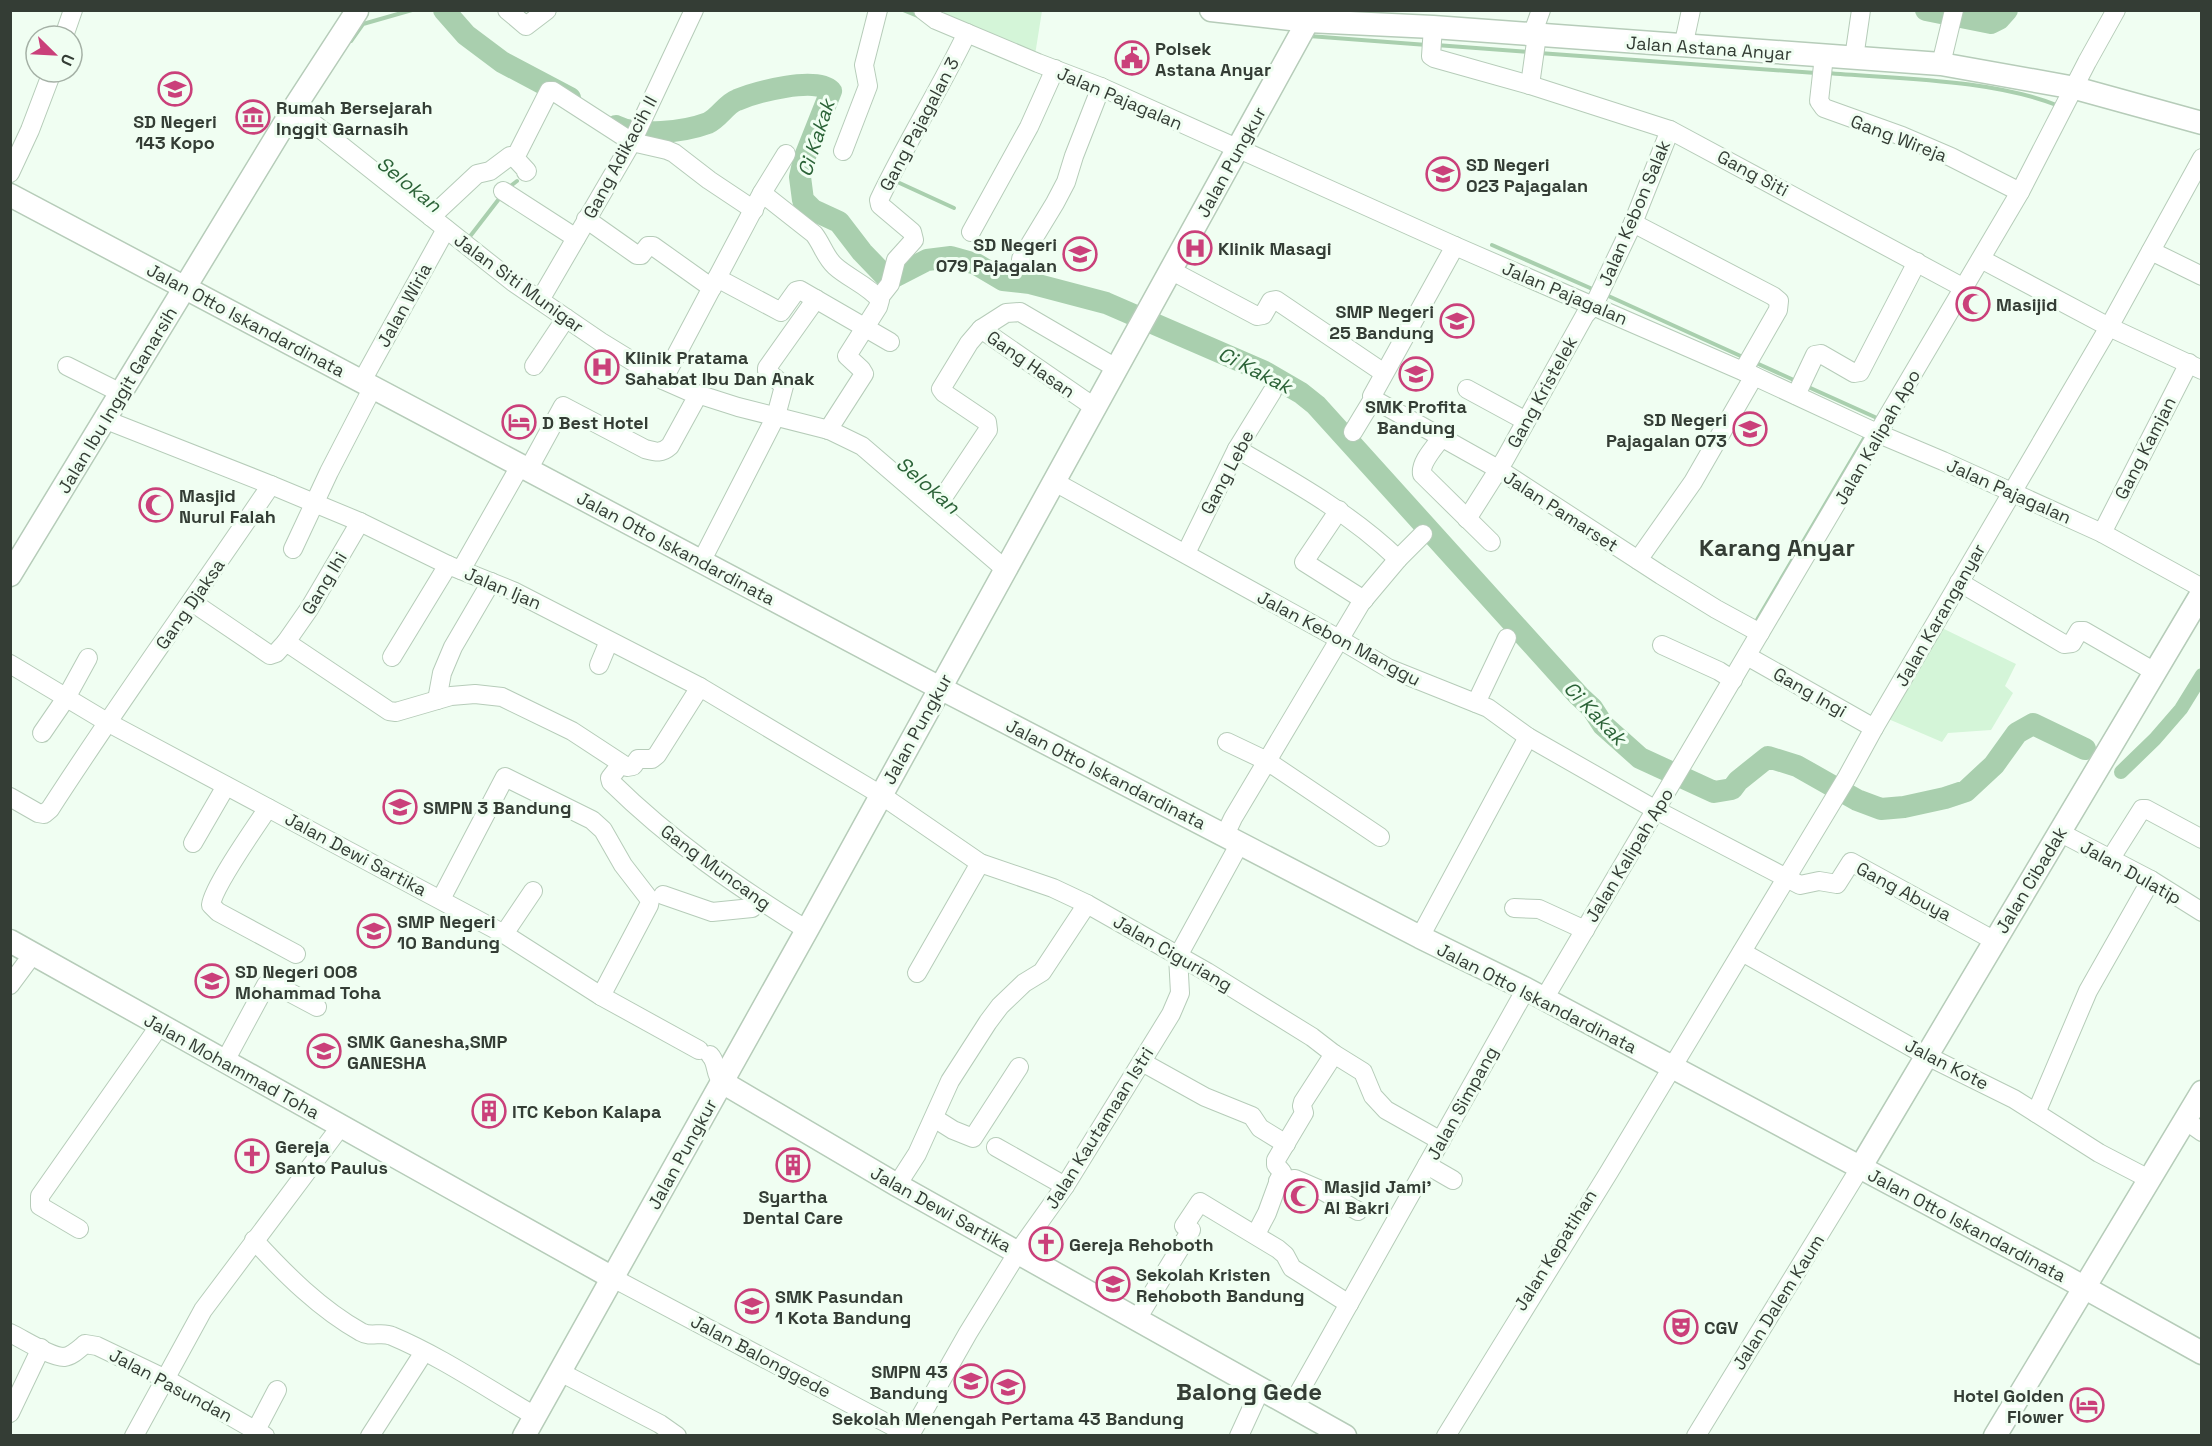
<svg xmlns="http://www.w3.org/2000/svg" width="2212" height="1446" viewBox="0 0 2212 1446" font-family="'Space Grotesk',sans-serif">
	<rect width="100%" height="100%" fill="#f0fef2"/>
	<g fill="#d4f5d8">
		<path d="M944 11H1042L1035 55 944 18Z"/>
		<path d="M1942 628 2016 664 2005 686 2013 693 1991 730 1948 733 1942 742 1886 718Z"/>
	</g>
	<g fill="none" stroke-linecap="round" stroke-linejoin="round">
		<g stroke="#a9cfae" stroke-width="4">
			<path d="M903 10 920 17"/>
			<path d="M1309 36 1427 45"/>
			<path d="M351 41 363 24 412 10"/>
			<path d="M1436 45 1530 52"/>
			<path d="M1539 53 1816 73"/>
			<path d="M1827 73C1900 79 1992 79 2059 106"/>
			<path d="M790 155 804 159"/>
			<path d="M893 180 954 208"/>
			<path d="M508 188 517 181"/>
			<path d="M468 239 502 195"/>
			<path d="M1492 245 1597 291"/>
			<path d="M1604 294 1745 358"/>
			<path d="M1754 362 1796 381"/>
			<path d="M1806 386 1877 418"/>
			<path d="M1754 625 1866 435"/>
		</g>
		<path stroke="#a9cfae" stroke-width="14" d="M2121 772 2155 739 2181 709 2202 675"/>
		<g stroke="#a9cfae" stroke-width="22">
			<path d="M444 10 466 35 502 62 570 98"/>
			<path d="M1926 10 1991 23 1999 19 2007 10"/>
			<path d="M616 126C638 137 684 132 708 123 719 118 726 104 737 100 756 92 816 76 831 91L804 159 800 177 803 200 813 210 839 222 862 252 885 276 892 278 927 260 951 257 976 264 1003 280 1030 283 1106 303 1263 371 1301 393 1316 405 1579 696 1592 708 1603 725 1640 758 1714 792 1732 789 1738 781 1768 757 1797 766 1857 800 1881 809 1904 807 1945 798 1966 791 1994 765 2017 733 2033 724 2085 749"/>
		</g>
		<g stroke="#b6ccb9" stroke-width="20">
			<g id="minor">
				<path d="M507 10 526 26 547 10"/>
				<path d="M923 10 936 20 1038 63 1101 87 1455 246 1754 376 1879 434 1943 461 2102 533 2202 588"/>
				<path d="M1433 27 1431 56 1434 58 1530 85 1670 130 1964 288"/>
				<path d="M1532 35 1541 10"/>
				<path d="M64 36 73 10"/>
				<path d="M1683 47 1691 10"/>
				<path d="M1824 56 1819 101 1824 108 1902 136 1951 157 2020 192"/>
				<path d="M1854 58 1861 10"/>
				<path d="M1941 64 1954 10"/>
				<path d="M1530 85 1537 35"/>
				<path d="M294 108 513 282 601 342 663 380 688 391 738 407 829 430 862 446 1005 569"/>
				<path d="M843 151 868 86 864 65 878 10"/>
				<path d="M526 172 527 171 515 158 549 91H553L632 142 667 150 674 153 709 180 754 210"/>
				<path d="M10 173 30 130 52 72"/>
				<path d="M503 191 576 238"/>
				<path d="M762 193 814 234C822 244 825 257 835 266 848 278 869 286 880 300L878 307 847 356 861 369 864 374 828 430"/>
				<path d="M431 217 477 174 490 171 510 156 515 158"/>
				<path d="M586 219 637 255H641L648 246H653L712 288"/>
				<path d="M1633 223 1773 296 1779 301 1778 310 1743 371"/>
				<path d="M971 232 1029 127 1055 69"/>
				<path d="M2151 251 2202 276"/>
				<path d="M1021 259 1055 203 1066 182 1074 156 1101 87"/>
				<path d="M1981 259 2109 327 2202 370"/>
				<path d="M1170 270 1257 316 1263 315 1271 301 1276 300 1384 373"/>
				<path d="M717 278 781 312 796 291 800 290 890 342"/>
				<path d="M879 298 890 284 896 260 914 240 912 232 880 205 879 200C906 143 940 89 967 33"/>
				<path d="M540 300 632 142 694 10"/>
				<path d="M981 329 1006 313 1020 312 1116 368"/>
				<path d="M67 366 121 393"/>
				<path d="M534 366 566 318"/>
				<path d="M663 380 762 193 786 154"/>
				<path d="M362 381 446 229"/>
				<path d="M1467 389 1526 421"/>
				<path d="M1796 395 1815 355 1821 354 1854 373 1860 372 1917 262"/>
				<path d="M1373 399 1498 469 1661 575 1716 609 1760 633"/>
				<path d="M106 420 271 485 360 522 448 565 513 591 700 687 881 795 980 863 1053 888 1087 904 1207 972 1312 1037 1334 1054 1363 1072 1373 1096 1386 1110 1441 1141"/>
				<path d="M1353 432 1373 399 1372 396 1455 246"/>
				<path d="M1442 437C1435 447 1420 462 1422 474L1491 542"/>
				<path d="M1237 449C1294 482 1350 513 1398 559"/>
				<path d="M528 470 563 406 645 449C656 452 661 454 670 446L698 395"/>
				<path d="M1053 481 1339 639 1388 668 1488 708 1528 737 1656 810 1800 885 1819 881 1837 884 1851 862 1995 941"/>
				<path d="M936 508 988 430 987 422 944 393 941 389 969 343 981 329 1094 407"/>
				<path d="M1339 510 1304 562 1364 600"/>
				<path d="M1467 519 1505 459 1585 315 1594 305 1633 223 1670 130"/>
				<path d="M2102 533 2189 363"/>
				<path d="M293 549 329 472 373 387"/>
				<path d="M1186 553 1237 449 1272 392"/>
				<path d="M1638 560 1693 482 1754 376"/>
				<path d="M701 562 776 416 784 386 767 371V368L816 299"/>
				<path d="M461 570 520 466"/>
				<path d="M1959 582 2064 644 2072 643 2079 631H2084L2155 672"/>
				<path d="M192 602 270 655 276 653 286 642 389 711 396 712 451 696 475 694 502 697 572 731 627 767 633 766 638 759H652L657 755 700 687"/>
				<path d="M286 642 309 609 360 522"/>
				<path d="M1662 645 1719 671 1733 680"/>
				<path d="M1747 656 1874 728"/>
				<path d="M392 657 448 565"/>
				<path d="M10 664 107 722 504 934 601 996 699 1050"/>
				<path d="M599 665 609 641"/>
				<path d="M437 700 442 673 453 647 491 582"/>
				<path d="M1476 703 1507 638"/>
				<path d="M42 733 66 698 88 658"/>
				<path d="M1227 742 1267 761 1361 603 1398 559 1423 534"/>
				<path d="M621 764 610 778 611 782C671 841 736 886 807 930"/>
				<path d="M10 797 38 813 44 814 50 809C121 699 198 593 271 485"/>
				<path d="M268 808C256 826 213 887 211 905L218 912 296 954"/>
				<path d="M2059 832 2151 880 2202 912"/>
				<path d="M1225 835 1233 818 1267 761 1380 837"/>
				<path d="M193 843 226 786"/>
				<path d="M2111 858 2142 809H2146L2202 839"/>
				<path d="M663 895 712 912 752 908 761 901"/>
				<path d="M441 899 505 777 592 820 603 830 623 865 650 900 649 905 601 996"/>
				<path d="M1514 908 1539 909 1585 930"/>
				<path d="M504 934 533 891"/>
				<path d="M1420 937 1528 737"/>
				<path d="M1742 952 1927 1056 2014 1099 2099 1153 2149 1179"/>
				<path d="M917 973 980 863"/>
				<path d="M10 985 33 954"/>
				<path d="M1544 999 2020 192 2087 62 2116 10"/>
				<path d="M710 1055C718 1063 714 1074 722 1082"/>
				<path d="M225 1061 266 985 270 982 317 1007"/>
				<path d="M1142 1062 1205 1097 1252 1116 1260 1128 1286 1144"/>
				<path d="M2036 1113 2088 991 2151 880"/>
				<path d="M934 1118 953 1130 973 1138 1019 1067"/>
				<path d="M2185 1120 2202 1132"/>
				<path d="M996 1147 1065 1186"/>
				<path d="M1427 1165 1453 1180"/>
				<path d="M1278 1181 1295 1179 1323 1191 1358 1211"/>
				<path d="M897 1185 917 1154 950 1081 988 1022 1000 1006 1024 983 1042 972 1087 904"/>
				<path d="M79 1229 40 1206V1196L160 1025"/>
				<path d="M1256 1234 1267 1213 1282 1172 1276 1165V1160L1304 1113 1302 1106 1303 1102 1334 1054"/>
				<path d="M254 1240C285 1274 320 1309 361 1332 371 1338 381 1331 392 1336 442 1357 488 1389 535 1416"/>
				<path d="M611 1277 911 1436"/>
				<path d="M1137 1319 1191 1230 1184 1226 1200 1202 1278 1249 1285 1255 1292 1268 1349 1304"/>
				<path d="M10 1333C23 1339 50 1357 64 1357 72 1356 79 1349 85 1344L97 1346 166 1379 265 1436"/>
				<path d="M560 1372 660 1424 677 1436"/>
				<path d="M1292 1405 1526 989"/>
				<path d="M10 1413 41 1348"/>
				<path d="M256 1430 277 1390"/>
				<path d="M910 1435 968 1333 1018 1252 1065 1186 1171 1014 1180 993 1178 956 1240 843"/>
				<path d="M134 1436 203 1310 341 1126"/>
				<path d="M370 1436 424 1352"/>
				<path d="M1239 1436 1261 1388"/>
				<path d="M1446 1436 1609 1172 1846 779 1874 728 2109 327 2202 158"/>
				<path d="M1696 1436 1860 1168"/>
			</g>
		</g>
		<g stroke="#b6ccb9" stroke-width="25">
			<g id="major">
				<path d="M1211 10 1308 21 1433 27 1941 64 2075 88 2202 123"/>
				<path d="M10 195 940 688 1420 937 1526 989 2062 1275 2202 1353"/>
				<path d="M10 575 294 108 357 11"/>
				<path d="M10 941 611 1277"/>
				<path d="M722 1082 897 1185 1345 1436"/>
				<path d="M1860 1168 2202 593"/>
				<path d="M524 1436 807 930 1314 10"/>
				<path d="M1995 1436 2202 1092"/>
			</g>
		</g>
		<use href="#minor" stroke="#fff" stroke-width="18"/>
		<use href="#major" stroke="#fff" stroke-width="22"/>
	</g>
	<defs>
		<g id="civic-ring" transform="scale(1.725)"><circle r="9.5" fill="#f0fef2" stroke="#ca407a" stroke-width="1.5"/><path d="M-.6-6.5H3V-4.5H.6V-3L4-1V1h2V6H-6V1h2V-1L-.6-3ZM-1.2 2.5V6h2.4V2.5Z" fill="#ca407a"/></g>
		<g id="school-ring" transform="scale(1.725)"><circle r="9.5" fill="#f0fef2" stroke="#ca407a" stroke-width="1.5"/><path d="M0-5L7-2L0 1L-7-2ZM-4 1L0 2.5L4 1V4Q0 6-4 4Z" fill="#ca407a"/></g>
		<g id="museum-ring" transform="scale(1.725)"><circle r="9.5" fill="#f0fef2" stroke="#ca407a" stroke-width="1.5"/><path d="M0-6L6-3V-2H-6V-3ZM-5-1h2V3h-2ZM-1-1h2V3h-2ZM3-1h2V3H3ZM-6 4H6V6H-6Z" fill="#ca407a"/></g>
		<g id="hospital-ring" transform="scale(1.725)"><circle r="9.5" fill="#f0fef2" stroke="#ca407a" stroke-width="1.5"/><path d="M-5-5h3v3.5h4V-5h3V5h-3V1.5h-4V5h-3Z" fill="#ca407a"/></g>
		<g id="mosque-ring" transform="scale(1.725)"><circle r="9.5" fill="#f0fef2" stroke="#ca407a" stroke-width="1.5"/><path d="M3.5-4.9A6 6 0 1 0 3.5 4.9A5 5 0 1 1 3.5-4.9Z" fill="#ca407a"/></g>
		<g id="hotel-ring" transform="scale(1.725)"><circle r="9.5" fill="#f0fef2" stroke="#ca407a" stroke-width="1.5"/><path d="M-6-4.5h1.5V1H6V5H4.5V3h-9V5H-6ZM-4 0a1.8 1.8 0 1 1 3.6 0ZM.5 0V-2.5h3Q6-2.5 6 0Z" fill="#ca407a"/></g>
		<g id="building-ring" transform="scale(1.725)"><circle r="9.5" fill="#f0fef2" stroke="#ca407a" stroke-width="1.5"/><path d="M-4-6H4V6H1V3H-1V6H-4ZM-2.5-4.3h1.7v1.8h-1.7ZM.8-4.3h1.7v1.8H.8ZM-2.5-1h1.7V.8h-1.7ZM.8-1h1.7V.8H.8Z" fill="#ca407a"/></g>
		<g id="church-ring" transform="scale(1.725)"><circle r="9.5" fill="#f0fef2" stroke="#ca407a" stroke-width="1.5"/><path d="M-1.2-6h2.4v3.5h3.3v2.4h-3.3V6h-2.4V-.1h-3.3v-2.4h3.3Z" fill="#ca407a"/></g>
		<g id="theatre-ring" transform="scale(1.725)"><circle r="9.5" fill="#f0fef2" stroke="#ca407a" stroke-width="1.5"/><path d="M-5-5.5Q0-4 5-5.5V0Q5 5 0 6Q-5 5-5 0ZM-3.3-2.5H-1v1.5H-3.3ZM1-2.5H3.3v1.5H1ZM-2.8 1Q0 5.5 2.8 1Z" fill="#ca407a"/></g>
	</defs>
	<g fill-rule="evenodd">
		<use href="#civic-ring" x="1132" y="58"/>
		<use href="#school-ring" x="175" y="89"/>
		<use href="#museum-ring" x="253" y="117"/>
		<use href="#school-ring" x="1443" y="174"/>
		<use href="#hospital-ring" x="1195" y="248"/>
		<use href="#school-ring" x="1080" y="254"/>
		<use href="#mosque-ring" x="1973" y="304"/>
		<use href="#school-ring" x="1457" y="321"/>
		<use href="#hospital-ring" x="602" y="367"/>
		<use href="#school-ring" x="1416" y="374"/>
		<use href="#hotel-ring" x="519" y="422"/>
		<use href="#school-ring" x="1750" y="429"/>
		<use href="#mosque-ring" x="156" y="505"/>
		<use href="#school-ring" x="400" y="807"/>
		<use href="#school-ring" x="374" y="931"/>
		<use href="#school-ring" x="212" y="981"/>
		<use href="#school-ring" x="324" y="1051"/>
		<use href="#building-ring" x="489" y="1111"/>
		<use href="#church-ring" x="252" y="1156"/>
		<use href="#building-ring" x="793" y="1165"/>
		<use href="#mosque-ring" x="1301" y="1196"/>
		<use href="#church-ring" x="1046" y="1244"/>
		<use href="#school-ring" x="1113" y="1284"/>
		<use href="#school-ring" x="752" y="1306"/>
		<use href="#theatre-ring" x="1681" y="1327"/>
		<use href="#school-ring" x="971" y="1381"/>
		<use href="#school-ring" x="1008" y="1387"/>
		<use href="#hotel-ring" x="2087" y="1405"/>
	</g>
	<g text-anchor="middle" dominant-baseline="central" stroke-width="6" stroke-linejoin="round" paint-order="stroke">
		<g font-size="18" font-weight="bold" fill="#343d35" stroke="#f0fef2" text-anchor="start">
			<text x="1155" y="48">Polsek<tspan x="1155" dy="21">Astana Anyar</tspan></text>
			<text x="276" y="107">Rumah Bersejarah<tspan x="276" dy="21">Inggit Garnasih</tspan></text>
			<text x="175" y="121" text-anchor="middle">SD Negeri<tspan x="175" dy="21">143 Kopo</tspan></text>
			<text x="1466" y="164">SD Negeri<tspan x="1466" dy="21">023 Pajagalan</tspan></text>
			<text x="1057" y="244" text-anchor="end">SD Negeri<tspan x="1057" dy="21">079 Pajagalan</tspan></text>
			<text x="1218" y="248">Klinik Masagi</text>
			<text x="1996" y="304">Masijid</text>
			<text x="1434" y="311" text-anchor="end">SMP Negeri<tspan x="1434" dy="21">25 Bandung</tspan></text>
			<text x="625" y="357">Klinik Pratama<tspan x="625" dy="21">Sahabat Ibu Dan Anak</tspan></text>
			<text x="1416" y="406" text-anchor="middle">SMK Profita<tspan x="1416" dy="21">Bandung</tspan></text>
			<text x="1727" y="419" text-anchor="end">SD Negeri<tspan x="1727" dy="21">Pajagalan 073</tspan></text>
			<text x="542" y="422">D Best Hotel</text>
			<text x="179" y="495">Masjid<tspan x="179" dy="21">Nurul Falah</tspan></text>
			<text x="423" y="807">SMPN 3 Bandung</text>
			<text x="397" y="921">SMP Negeri<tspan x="397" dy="21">10 Bandung</tspan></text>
			<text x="235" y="971">SD Negeri 008<tspan x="235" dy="21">Mohammad Toha</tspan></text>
			<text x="347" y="1041">SMK Ganesha,SMP<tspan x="347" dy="21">GANESHA</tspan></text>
			<text x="512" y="1111">ITC Kebon Kalapa</text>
			<text x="275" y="1146">Gereja<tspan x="275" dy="21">Santo Paulus</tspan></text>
			<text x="1324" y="1186">Masjid Jami'<tspan x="1324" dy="21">Al Bakri</tspan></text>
			<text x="793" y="1196" text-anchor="middle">Syartha<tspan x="793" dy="21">Dental Care</tspan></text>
			<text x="1069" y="1244">Gereja Rehoboth</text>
			<text x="1136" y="1274">Sekolah Kristen<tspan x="1136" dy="21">Rehoboth Bandung</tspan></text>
			<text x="775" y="1296">SMK Pasundan<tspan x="775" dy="21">1 Kota Bandung</tspan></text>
			<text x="1704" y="1327">CGV</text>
			<text x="948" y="1371" text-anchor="end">SMPN 43<tspan x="948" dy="21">Bandung</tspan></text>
			<text x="2064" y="1395" text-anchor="end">Hotel Golden<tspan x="2064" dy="21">Flower</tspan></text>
			<text x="1008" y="1418" text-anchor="middle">Sekolah Menengah Pertama 43 Bandung</text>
		</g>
		<g font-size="18" fill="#343d35" stroke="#f0fef2">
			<text transform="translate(1709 48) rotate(4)">Jalan Astana Anyar</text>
			<text transform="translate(1120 98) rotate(23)">Jalan Pajagalan</text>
			<text transform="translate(919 124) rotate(-62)">Gang Pajagalan 3</text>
			<text transform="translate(1899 138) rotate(21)">Gang Wireja</text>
			<text transform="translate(620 157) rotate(-62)">Gang Adikacih II</text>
			<text transform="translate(1231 162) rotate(-61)">Jalan Pungkur</text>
			<text transform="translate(1753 173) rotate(28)">Gang Siti</text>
			<text transform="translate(1634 213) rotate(-67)">Jalan Kebon Salak</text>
			<text transform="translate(519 283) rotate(36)">Jalan Siti Munigar</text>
			<text transform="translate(1565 293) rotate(23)">Jalan Pajagalan</text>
			<text transform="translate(404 305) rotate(-61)">Jalan Wiria</text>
			<text transform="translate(246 320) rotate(28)">Jalan Otto Iskandardinata</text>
			<text transform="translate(1031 364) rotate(35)">Gang Hasan</text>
			<text transform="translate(1542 392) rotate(-61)">Gang Kristelek</text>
			<text transform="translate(117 400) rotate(-59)">Jalan Ibu Inggit Ganarsih</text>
			<text transform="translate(1877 437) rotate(-60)">Jalan Kalipah Apo</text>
			<text transform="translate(2145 448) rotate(-63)">Gang Kamjan</text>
			<text transform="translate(1227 472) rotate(-62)">Gang Lebe</text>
			<text transform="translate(2009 491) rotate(24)">Jalan Pajagalan</text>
			<text transform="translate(1561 511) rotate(33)">Jalan Pamarset</text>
			<text transform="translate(676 548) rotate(28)">Jalan Otto Iskandardinata</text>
			<text transform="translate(324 583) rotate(-59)">Gang Ihi</text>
			<text transform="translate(503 588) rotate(23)">Jalan Ijan</text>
			<text transform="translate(190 604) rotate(-55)">Gang Djaksa</text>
			<text transform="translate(1940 615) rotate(-60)">Jalan Karanganyar</text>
			<text transform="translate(1339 638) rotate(28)">Jalan Kebon Manggu</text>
			<text transform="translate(1810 692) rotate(30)">Gang Ingi</text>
			<text transform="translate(917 729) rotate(-61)">Jalan Pungkur</text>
			<text transform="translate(1106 774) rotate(27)">Jalan Otto Iskandardinata</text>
			<text transform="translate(356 854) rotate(28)">Jalan Dewi Sartika</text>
			<text transform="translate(1629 855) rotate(-59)">Jalan Kalipah Apo</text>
			<text transform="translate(716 867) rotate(36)">Gang Muncang</text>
			<text transform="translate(2131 872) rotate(29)">Jalan Dulatip</text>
			<text transform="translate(2031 880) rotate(-59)">Jalan Cibadak</text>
			<text transform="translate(1904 891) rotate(28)">Gang Abuya</text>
			<text transform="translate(1173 953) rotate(30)">Jalan Ciguriang</text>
			<text transform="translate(1537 998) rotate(27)">Jalan Otto Iskandardinata</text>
			<text transform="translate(1947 1064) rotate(27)">Jalan Kote</text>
			<text transform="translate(232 1066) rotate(29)">Jalan Mohammad Toha</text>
			<text transform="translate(1462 1103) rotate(-61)">Jalan Simpang</text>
			<text transform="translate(1099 1128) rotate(-58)">Jalan Kautamaan Istri</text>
			<text transform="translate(682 1154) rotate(-61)">Jalan Pungkur</text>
			<text transform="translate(941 1209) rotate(29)">Jalan Dewi Sartika</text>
			<text transform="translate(1967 1225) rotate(28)">Jalan Otto Iskandardinata</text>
			<text transform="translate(1555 1250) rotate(-58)">Jalan Kepatihan</text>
			<text transform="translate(1778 1302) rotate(-58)">Jalan Dalem Kaum</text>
			<text transform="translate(761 1356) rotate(28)">Jalan Balonggede</text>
			<text transform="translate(171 1385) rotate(28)">Jalan Pasundan</text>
		</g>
		<g font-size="20" font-style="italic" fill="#2b6237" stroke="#f0fef2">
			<text transform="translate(816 138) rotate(-72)">Ci Kakak</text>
			<text transform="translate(409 184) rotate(39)">Selokan</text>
			<text transform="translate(1255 370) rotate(27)">Ci Kakak</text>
			<text transform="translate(928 485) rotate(41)">Selokan</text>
			<text transform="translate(1595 713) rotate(46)">Ci Kakak</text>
		</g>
		<g font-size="24" font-weight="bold" fill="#343d35" stroke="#f0fef2">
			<text x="1777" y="547">Karang Anyar</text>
			<text x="1249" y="1391">Balong Gede</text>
		</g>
	</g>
	<rect width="2212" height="1446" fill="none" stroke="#343d35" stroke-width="24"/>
	<g transform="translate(54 54) rotate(114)"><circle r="28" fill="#f0fef2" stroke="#a5b1a6" stroke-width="1.5"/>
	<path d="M0-4.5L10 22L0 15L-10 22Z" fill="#ca407a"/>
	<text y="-9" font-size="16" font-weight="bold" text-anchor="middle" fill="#343d35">U</text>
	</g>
</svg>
